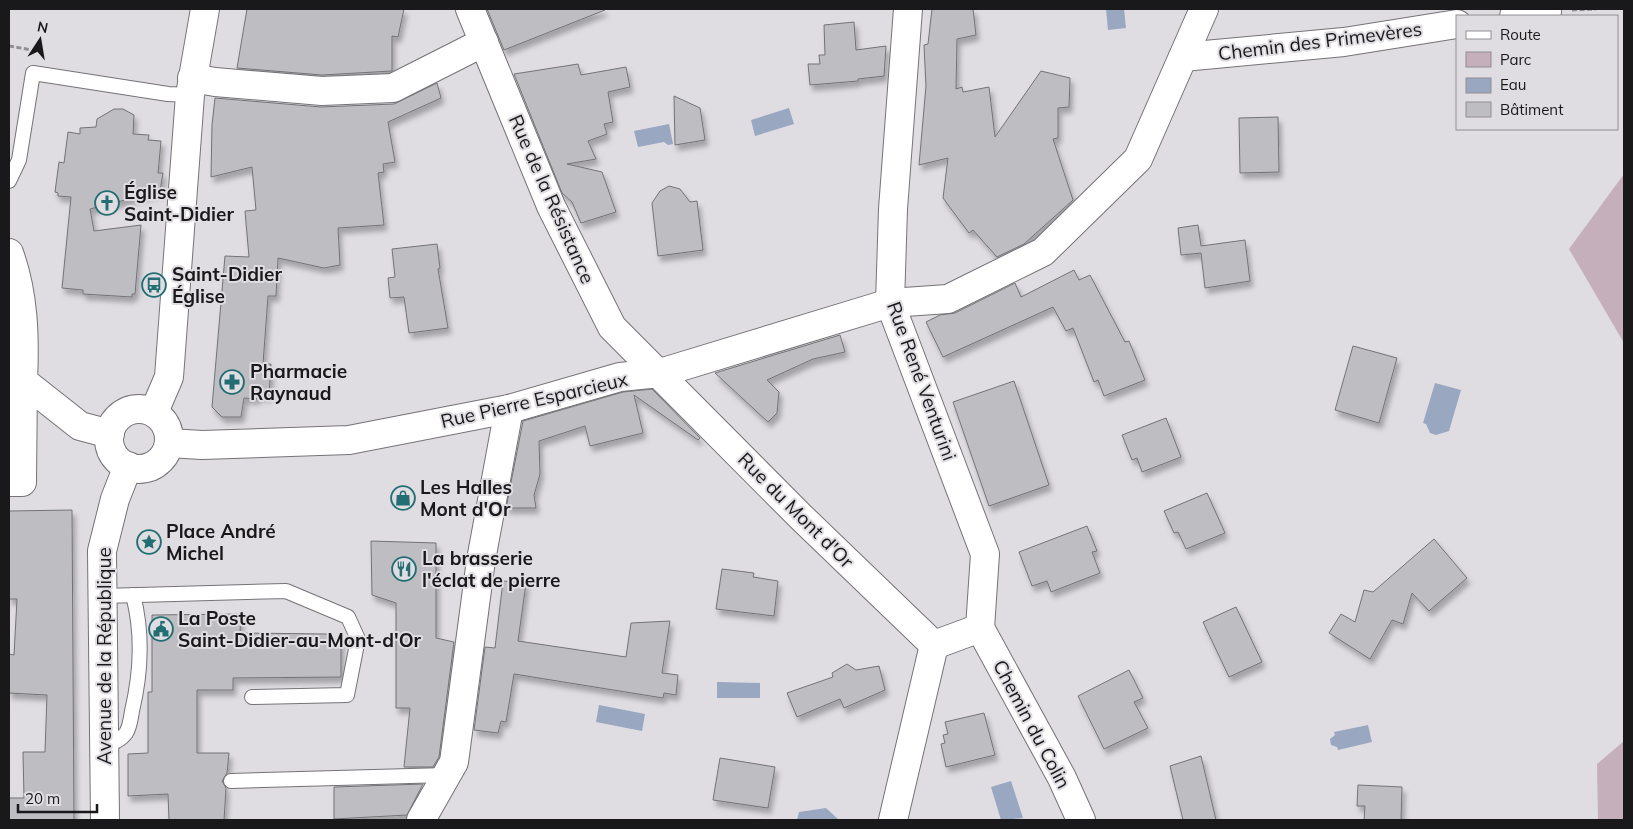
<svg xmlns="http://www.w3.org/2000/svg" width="1633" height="829" viewBox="0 0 1633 829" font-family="Mulish,sans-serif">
	<defs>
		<filter id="shadow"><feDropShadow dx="3" dy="5.5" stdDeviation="2.5" flood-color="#0004"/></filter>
	</defs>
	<rect width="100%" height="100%" fill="#dfdde2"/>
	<g fill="#c5afba">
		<path d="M1624 174V343L1569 249Z"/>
		<path d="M1624 741V820H1598L1597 764Z"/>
	</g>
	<g fill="#99a7c1">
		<path d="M1106 9H1124L1126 28 1108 30Z"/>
		<path d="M789 108 794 124 755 136 751 120Z"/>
		<path d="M669 124 673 144 668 145 664 142 638 147 634 131Z"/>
		<path d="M1435 383 1461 390 1449 431 1436 435 1430 433 1426 424 1423 423Z"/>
		<path d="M717 682 760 683V698H717Z"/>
		<path d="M599 705 645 714 642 731 596 722Z"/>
		<path d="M1368 725 1372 742 1338 750 1337 747 1331 745 1330 739 1335 735 1334 732Z"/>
		<path d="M1011 781 1023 818 1001 820 991 787Z"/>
		<path d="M826 808 839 820H797L799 812Z"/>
	</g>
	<g fill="#bdbdc2" stroke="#737377" filter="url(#shadow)">
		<path d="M247 9H404L398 37 392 36V71L322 75 237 68Z"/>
		<path d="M487 9H604L605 10 504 50Z"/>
		<path d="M932 9H973L976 35 957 39 956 89 962 87 963 92 989 87 995 137 1041 71 1070 78 1069 107 1058 108V138L1053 139 1073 200 1024 244 997 257 973 230 969 233 943 198 948 158 919 165 926 86 924 45 928 44Z"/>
		<path d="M854 22 856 50 886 46 884 76 858 79V81L810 85 808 64H820L819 55H825L824 25Z"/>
		<path d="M578 64 581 75 626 67 630 87 608 92 613 122 604 124 607 134 588 141 596 159 567 164 602 172 616 212 581 223 572 202 562 193 514 74Z"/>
		<path d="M437 83 441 98 388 122 395 162 383 164 384 172 378 173 384 225 338 228 340 265 324 268 278 258 276 296H268L263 364H271L269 396 258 395 257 399 244 398 241 417H222L212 407 225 256 249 257 245 211 256 210 252 167 211 177 212 125 215 98 321 107 394 104Z"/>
		<path d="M674 96 700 108 705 140 675 145Z"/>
		<path d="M114 109H123L134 115 133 134 149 135 148 140 161 141 158 173H163L160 191 90 209 94 231 141 225 135 294H132V297L83 294V290L62 288 71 197 58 196V193L55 192 59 162 64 163 68 132 80 134V128L96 127 97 119Z"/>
		<path d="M1278 117 1279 172 1240 173 1239 118Z"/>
		<path d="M669 186 680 189 690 202 697 201 703 250 658 256 652 203 660 191Z"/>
		<path d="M1198 225 1201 246 1245 240 1250 281 1205 288 1201 253 1181 255 1178 228Z"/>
		<path d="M437 244 440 268 438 269 448 328 409 333 404 297 390 298 388 278 395 277 392 249Z"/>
		<path d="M1074 270 1079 280 1090 275 1125 342 1129 341 1145 380 1104 396 1098 380 1094 382 1073 328 1066 331 1053 307 943 357 926 322 940 315 955 313 1015 283 1021 297Z"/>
		<path d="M840 335 845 352 813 359 767 380 779 392 777 413 768 422 715 373Z"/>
		<path d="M1353 346 1397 358 1379 423 1335 410Z"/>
		<path d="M1014 381 1049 485 989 506 953 402Z"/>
		<path d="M652 389 700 438 698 440 634 395 643 433 590 446 585 426 539 441 540 474 534 495 536 508H506L523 421 623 392Z"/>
		<path d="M1166 418 1181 457 1142 472 1137 458 1132 460 1122 435Z"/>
		<path d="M1207 493 1225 533 1186 549 1178 532 1174 533 1164 511Z"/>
		<path d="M72 510 74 820H9V798H24L23 752H45L47 695 9 693V654L14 655 17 599H9V511Z"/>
		<path d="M1087 526 1097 551 1092 552 1100 573 1051 592 1047 581 1032 586 1019 552Z"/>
		<path d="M1434 539 1467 578 1429 611 1412 593 1403 624 1392 620 1370 659 1329 633 1341 614 1355 622 1364 590 1373 592Z"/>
		<path d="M371 541 436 543V638L454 642 439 757 433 767H404L410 708H396V603L372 595Z"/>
		<path d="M722 569 754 573 753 577 778 581 774 616 716 609Z"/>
		<path d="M503 581 526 583 518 641 626 657 631 623 670 621 662 673 678 675 676 695 664 693 663 698 514 674 506 722 501 721 498 733 474 730 485 647 495 648Z"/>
		<path d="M1236 607 1262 662 1229 677 1203 622Z"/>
		<path d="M238 614 241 615 240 633 328 634V639H341V677L233 678V690H197V753H229L227 773 222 781 226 788 224 820H169L168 794 128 796V754L148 753V692H152V615Z"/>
		<path d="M847 664 856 670 879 666 885 690 844 708 840 699 797 717 787 693 833 677 832 673Z"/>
		<path d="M1129 670 1143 698 1134 702 1148 728 1104 749 1078 696Z"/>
		<path d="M984 713 995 755 946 767 941 744 945 743 943 735 948 734 945 722Z"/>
		<path d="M1201 756 1216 820H1183L1170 766Z"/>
		<path d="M720 758 775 767 768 808 713 800Z"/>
		<path d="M423 784 407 815 334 819V787Z"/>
		<path d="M1358 785 1402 787 1401 820H1364L1365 806H1357Z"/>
	</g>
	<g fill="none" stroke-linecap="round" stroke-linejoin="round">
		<g stroke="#757377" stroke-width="16">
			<g id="service">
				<path d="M9 181 19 160 33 73 168 94 190 95"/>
				<path d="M102 596 286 591 348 617 358 639 347 695 252 697"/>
				<path d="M103 745C113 743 120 741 126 733 130 727 131 717 132 711 141 673 143 633 133 595"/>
				<path d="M231 781 447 775"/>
			</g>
		</g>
		<g stroke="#757377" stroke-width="30">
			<g id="minor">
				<path d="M470 9 551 206 612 327 801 517 934 645"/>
				<path d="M908 9 893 209 890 303 985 554 980 628"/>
				<path d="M1514 16 1547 12"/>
				<path d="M1183 57 1344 42 1457 24"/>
				<path d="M192 78 215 82 322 91 393 88 484 42"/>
				<path d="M9 382 23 381 22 482H9"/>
				<path d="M169 443 202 445 349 440 509 409 620 377 660 373 890 303 948 299 1043 252 1138 159 1204 9"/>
				<path d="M980 628 1062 778 1081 820"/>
				<path d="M934 645 980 628"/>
				<path d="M421 820 454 762 481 560 509 409"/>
				<path d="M893 820 934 645"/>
			</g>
		</g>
		<g stroke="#757377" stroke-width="30">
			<path id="tertiary" d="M9 253C24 294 25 337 23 381L80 426 110 434"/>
		</g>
		<g stroke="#757377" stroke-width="30">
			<g id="secondary">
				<circle cx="139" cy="439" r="30"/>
				<path d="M154 412 169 377 190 95 205 9"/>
				<path d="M105 820 102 551 115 499 128 466"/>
			</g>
		</g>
		<g stroke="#908e92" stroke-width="3" stroke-dasharray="5 2.5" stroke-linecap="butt">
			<path d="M1572 10 1596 9"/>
			<path d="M9 46 38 51"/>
		</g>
		<use href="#service" stroke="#fff" stroke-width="14"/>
		<use href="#minor" stroke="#fff" stroke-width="28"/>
		<use href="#tertiary" stroke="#fff" stroke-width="28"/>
		<use href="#secondary" stroke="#fff" stroke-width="28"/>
	</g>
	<defs>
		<g id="church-ring" transform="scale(1.25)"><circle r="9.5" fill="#dfdde2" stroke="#226e72" stroke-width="1.5"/><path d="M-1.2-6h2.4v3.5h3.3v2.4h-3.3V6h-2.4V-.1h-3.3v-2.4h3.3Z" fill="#226e72"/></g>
		<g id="bus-ring" transform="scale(1.25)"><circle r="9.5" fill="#dfdde2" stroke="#226e72" stroke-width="1.5"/><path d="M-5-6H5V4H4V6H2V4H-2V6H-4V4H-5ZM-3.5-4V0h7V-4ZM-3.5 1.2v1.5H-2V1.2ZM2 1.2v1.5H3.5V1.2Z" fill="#226e72"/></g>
		<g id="pharmacy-ring" transform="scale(1.25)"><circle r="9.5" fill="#dfdde2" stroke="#226e72" stroke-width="1.5"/><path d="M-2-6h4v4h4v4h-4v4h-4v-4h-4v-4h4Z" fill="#226e72"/></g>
		<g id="shop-ring" transform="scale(1.25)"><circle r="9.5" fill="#dfdde2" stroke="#226e72" stroke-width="1.5"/><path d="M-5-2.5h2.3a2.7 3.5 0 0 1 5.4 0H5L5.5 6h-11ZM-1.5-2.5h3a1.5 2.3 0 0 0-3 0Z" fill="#226e72"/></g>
		<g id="sight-ring" transform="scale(1.25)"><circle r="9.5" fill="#dfdde2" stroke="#226e72" stroke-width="1.5"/><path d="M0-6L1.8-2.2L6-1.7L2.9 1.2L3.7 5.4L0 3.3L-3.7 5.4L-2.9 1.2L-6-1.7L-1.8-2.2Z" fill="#226e72"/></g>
		<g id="restaurant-ring" transform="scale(1.25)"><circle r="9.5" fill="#dfdde2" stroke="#226e72" stroke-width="1.5"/><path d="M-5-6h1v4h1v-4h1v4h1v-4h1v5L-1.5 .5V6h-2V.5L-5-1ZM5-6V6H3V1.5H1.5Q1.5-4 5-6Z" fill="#226e72"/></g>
		<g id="civic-ring" transform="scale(1.25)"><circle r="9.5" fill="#dfdde2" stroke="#226e72" stroke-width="1.5"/><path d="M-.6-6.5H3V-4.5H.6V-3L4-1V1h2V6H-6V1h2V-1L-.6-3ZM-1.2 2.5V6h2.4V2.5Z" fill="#226e72"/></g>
	</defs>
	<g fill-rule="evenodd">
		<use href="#church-ring" x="107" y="203"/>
		<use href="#bus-ring" x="154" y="285"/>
		<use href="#pharmacy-ring" x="232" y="382"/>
		<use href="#shop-ring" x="403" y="498"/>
		<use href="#sight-ring" x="149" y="542"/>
		<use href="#restaurant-ring" x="404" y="569"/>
		<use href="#civic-ring" x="161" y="629"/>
	</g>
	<g text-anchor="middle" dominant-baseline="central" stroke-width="4" stroke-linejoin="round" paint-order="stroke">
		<g font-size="19" fill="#19181a" stroke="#dfdde2">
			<text transform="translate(1320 41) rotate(-7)">Chemin des Primevères</text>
			<text transform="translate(552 199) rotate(66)">Rue de la Résistance</text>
			<text transform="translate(922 381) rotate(70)">Rue René Venturini</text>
			<text transform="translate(534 400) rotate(-13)">Rue Pierre Esparcieux</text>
			<text transform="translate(796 510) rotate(45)">Rue du Mont d'Or</text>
			<text transform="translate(104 656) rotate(-90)">Avenue de la République</text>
			<text transform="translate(1032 724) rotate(62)">Chemin du Colin</text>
		</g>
		<g font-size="19" font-weight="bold" fill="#19181a" stroke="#dfdde2" text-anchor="start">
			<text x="124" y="192">Église<tspan x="124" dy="22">Saint-Didier</tspan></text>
			<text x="172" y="274">Saint-Didier<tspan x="172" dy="22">Église</tspan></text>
			<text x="250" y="371">Pharmacie<tspan x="250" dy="22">Raynaud</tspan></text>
			<text x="420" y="487">Les Halles<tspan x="420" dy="22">Mont d'Or</tspan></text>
			<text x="166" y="531">Place André<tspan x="166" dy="22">Michel</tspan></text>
			<text x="422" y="558">La brasserie<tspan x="422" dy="22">l'éclat de pierre</tspan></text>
			<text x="178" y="618">La Poste<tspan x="178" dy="22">Saint-Didier-au-Mont-d'Or</tspan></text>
		</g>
	</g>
	<rect width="1633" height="829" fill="none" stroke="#19181a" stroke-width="20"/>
	<rect x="1456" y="15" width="162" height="115" fill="#dfdde2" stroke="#908e92"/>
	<rect x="1466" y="31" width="25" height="8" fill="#ffffff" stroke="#908e92"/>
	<text x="1500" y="40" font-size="15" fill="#19181a">Route</text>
	<rect x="1466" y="52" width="25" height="15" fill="#c5afba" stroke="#908e92"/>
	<text x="1500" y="65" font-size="15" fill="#19181a">Parc</text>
	<rect x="1466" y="78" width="25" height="15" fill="#99a7c1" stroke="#908e92"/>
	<text x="1500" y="90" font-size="15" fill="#19181a">Eau</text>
	<rect x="1466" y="102" width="25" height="15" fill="#bdbdc2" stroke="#908e92"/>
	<text x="1500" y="115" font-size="15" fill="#19181a">Bâtiment</text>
	<g transform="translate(40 40) rotate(12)" stroke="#dfdde2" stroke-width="4" paint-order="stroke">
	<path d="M0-4L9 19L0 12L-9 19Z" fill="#19181a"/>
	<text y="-8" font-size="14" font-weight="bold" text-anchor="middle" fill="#19181a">N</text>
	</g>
	<path d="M18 804v8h79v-8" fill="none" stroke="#19181a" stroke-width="2.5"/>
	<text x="25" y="804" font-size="15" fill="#19181a" stroke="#dfdde2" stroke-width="4" paint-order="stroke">20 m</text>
</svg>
